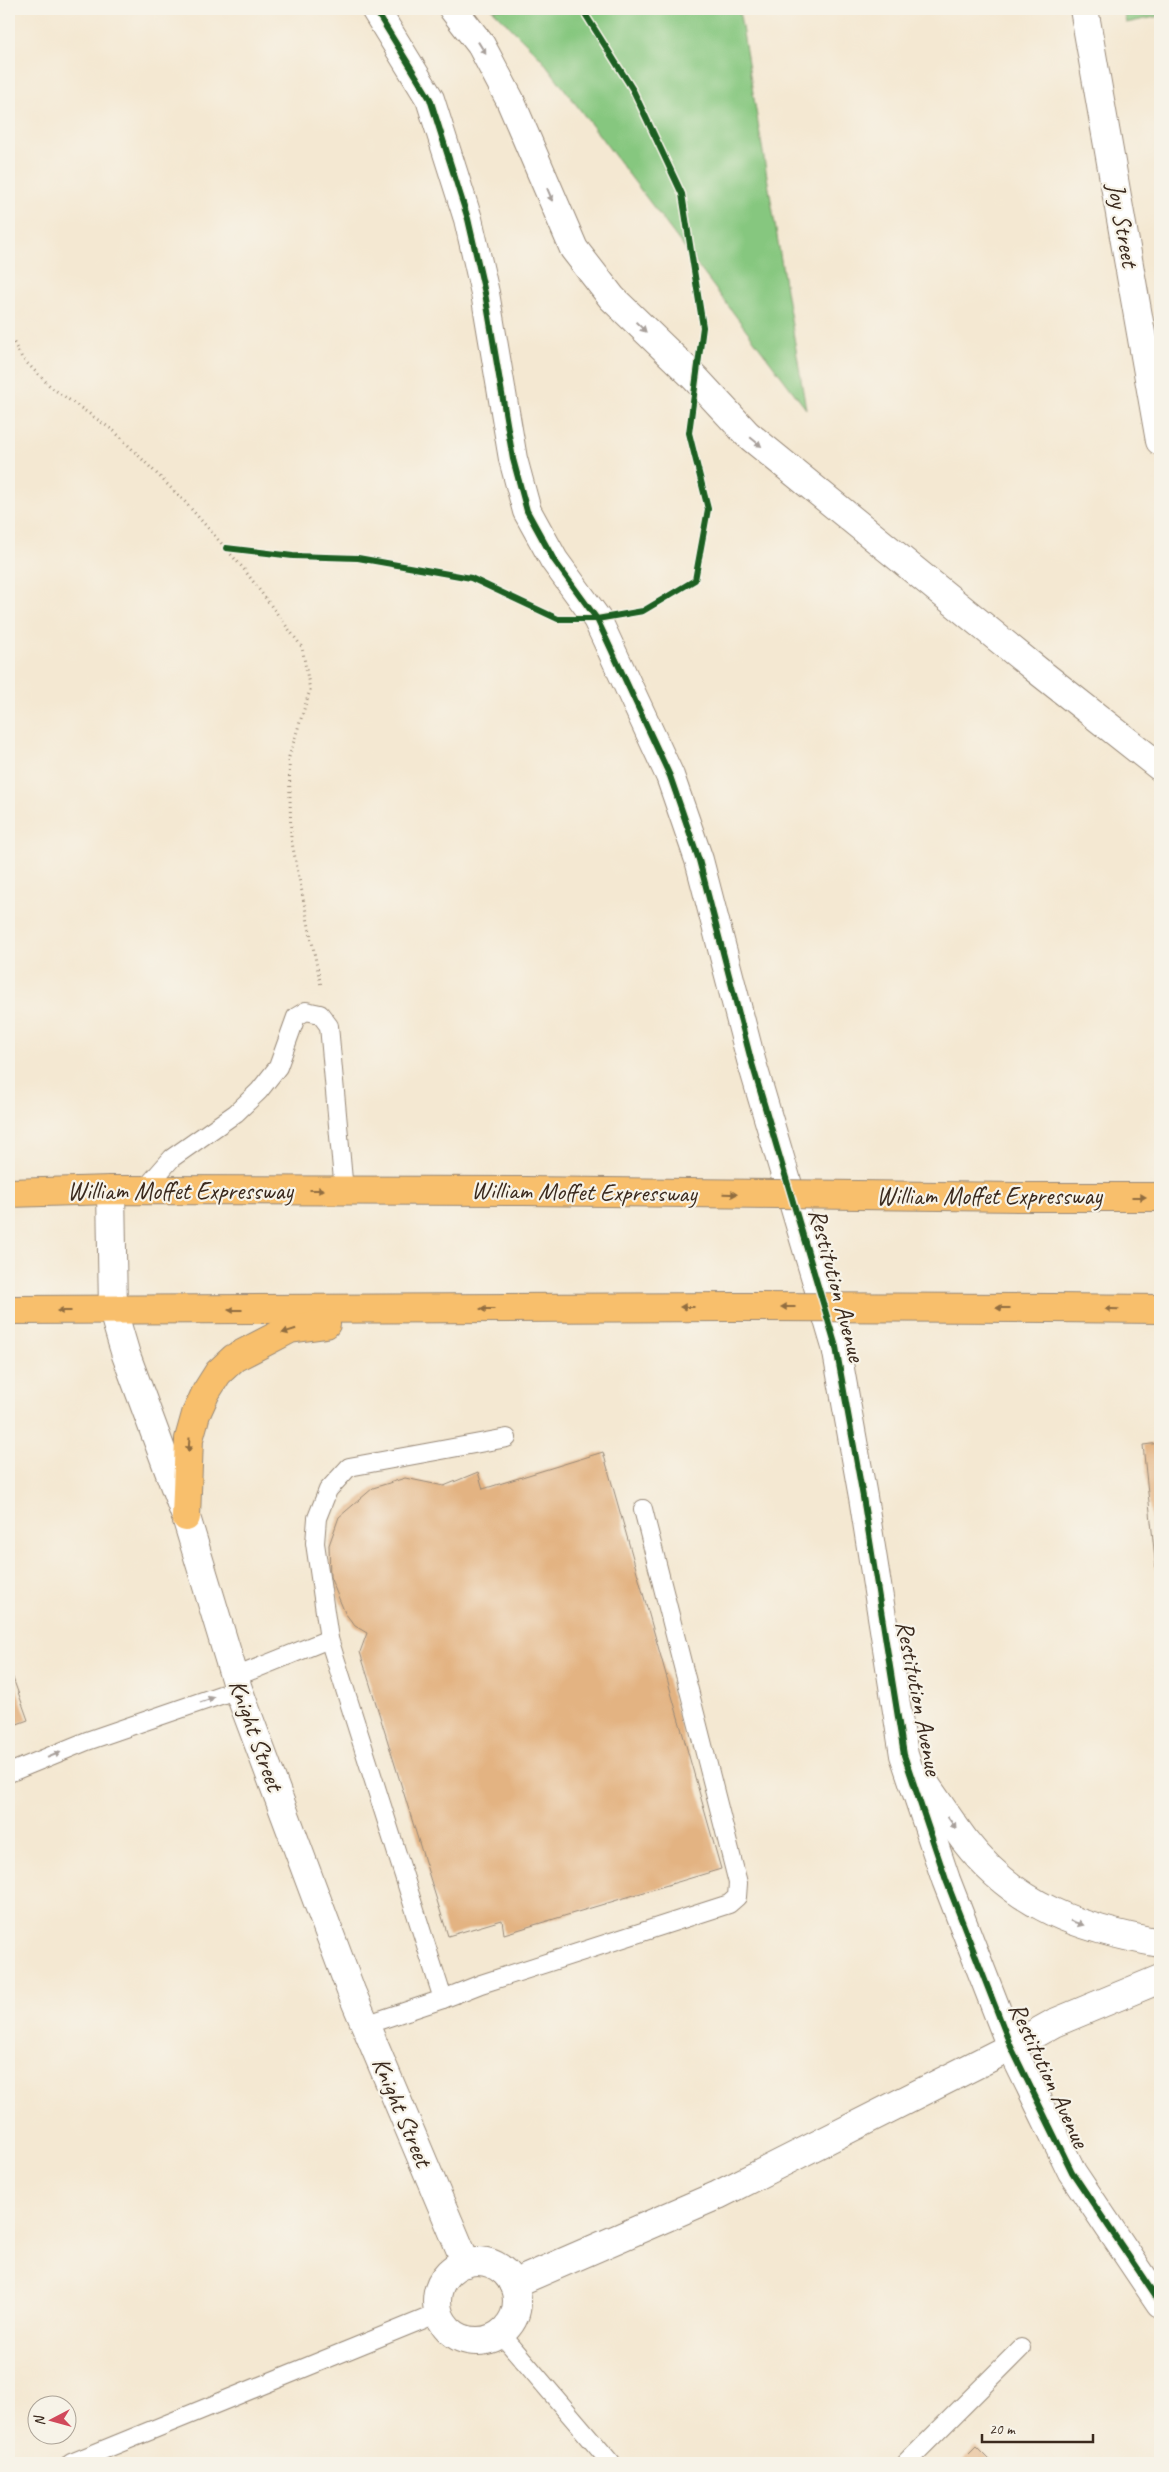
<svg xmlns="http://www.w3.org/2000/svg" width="1169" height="2472" viewBox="0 0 1169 2472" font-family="Caveat,sans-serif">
	<rect width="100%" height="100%" fill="#f7f3e8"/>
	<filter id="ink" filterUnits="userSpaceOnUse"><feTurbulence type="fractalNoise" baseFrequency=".02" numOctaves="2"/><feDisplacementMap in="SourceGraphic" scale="10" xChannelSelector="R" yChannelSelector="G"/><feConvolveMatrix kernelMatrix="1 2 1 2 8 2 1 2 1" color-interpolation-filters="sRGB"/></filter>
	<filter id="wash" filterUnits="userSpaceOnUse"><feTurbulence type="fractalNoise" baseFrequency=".0096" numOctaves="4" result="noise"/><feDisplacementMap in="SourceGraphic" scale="20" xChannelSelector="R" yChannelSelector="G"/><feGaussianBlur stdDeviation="1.12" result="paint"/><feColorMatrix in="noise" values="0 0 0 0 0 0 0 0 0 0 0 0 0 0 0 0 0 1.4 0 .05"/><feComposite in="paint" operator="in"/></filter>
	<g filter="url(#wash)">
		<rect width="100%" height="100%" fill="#f4e8d2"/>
		<g fill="#86c77f" stroke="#60784e">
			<path d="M492 9H739L806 409 541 58Z"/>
			<path d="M1123 9H1160V16L1126 23Z"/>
		</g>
		<g id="blocks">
			<g fill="#e3b382">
				<path d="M1160 1443V1569H1156L1143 1445Z"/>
				<path d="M603 1452 721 1869 504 1934 502 1920 448 1936 360 1652 367 1633 355 1626 345 1613 330 1577 329 1545 339 1517 373 1488 405 1478 444 1486 478 1472 483 1489Z"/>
				<path d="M9 1667 28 1720 9 1727Z"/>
				<path d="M976 2447 992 2463H960Z"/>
			</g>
		</g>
	</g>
	<g filter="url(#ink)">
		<use href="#blocks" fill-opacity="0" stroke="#988978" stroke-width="1"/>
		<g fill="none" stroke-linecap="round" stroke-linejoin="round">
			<g stroke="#988978" stroke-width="20">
				<g id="service">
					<path d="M144 1190 172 1158 236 1113 259 1091 278 1067 296 1017 306 1011 320 1014 329 1026 344 1191"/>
					<path d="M235 1677 329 1639"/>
					<path d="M9 1773 87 1741 238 1689"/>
					<path d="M443 1999 481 1984 729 1904 737 1897 738 1883 643 1509"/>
					<path d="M365 2025 443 1999 329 1639 315 1543 317 1518 328 1490 349 1467 507 1438"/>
					<path d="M501 2334 611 2463"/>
					<path d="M71 2463 439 2313"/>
					<path d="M906 2463 1021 2348"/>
				</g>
			</g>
			<g stroke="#988978" stroke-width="30">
				<g id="minor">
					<path d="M453 9 481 45 510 100 574 249 612 298 695 378 747 434 1037 670 1160 767"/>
					<path d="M1084 9 1160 441"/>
					<path d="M111 1190 113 1311 126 1355 186 1517 238 1689 351 1991 466 2263"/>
					<circle cx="477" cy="2301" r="40"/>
					<path d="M513 2284 718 2195 1011 2047"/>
				</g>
			</g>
			<g stroke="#988978" stroke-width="30">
				<g id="tertiary">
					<path d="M375 9 430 99 468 219 485 293 513 459 527 511 554 560 597 619 670 776 699 860 751 1060 836 1347 863 1497 904 1755 946 1880 1011 2047 1072 2172 1160 2303"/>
					<path d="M921 1778C936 1799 950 1821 965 1841 1016 1907 1081 1929 1160 1943"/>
					<path d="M1011 2047 1054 2023 1160 1979"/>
				</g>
			</g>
			<g stroke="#988978" stroke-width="30">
				<g id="primary">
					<path d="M9 1193 111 1190 524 1191"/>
					<path d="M1020 1197H1160"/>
					<path d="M1051 1308 1160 1309"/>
					<path d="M9 1310 736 1307"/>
					<path d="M186 1517 189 1439 196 1414 206 1392 218 1373 234 1358 290 1329 326 1324"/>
				</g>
			</g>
			<path stroke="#988978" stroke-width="3" stroke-dasharray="1 4" stroke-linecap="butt" d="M9 334 22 358 52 388 114 431 185 502 243 568 302 647 310 690 289 757 291 838 321 986"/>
			<use href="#service" stroke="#fff" stroke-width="18"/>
			<use href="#minor" stroke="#fff" stroke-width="28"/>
			<use href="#tertiary" stroke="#fff" stroke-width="28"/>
			<use href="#primary" stroke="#f8bf6c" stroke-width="28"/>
			<g stroke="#988978" stroke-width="30" stroke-linecap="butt">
				<g id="primary-bridge">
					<path d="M524 1191 1020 1197"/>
					<path d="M736 1307 1051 1308"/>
				</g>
			</g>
			<use href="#primary-bridge" stroke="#f8bf6c" stroke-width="28"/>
			<g stroke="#f7f3e8" stroke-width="9">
				<g id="cycleway">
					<path d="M375 9 430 99 468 219 485 293 513 459 527 511 554 560 597 619 670 776 699 860 751 1060 836 1347 863 1497 904 1755 946 1880 1011 2047 1072 2172 1160 2303"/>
					<path d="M226 548 293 556 358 558 471 578 558 619H597L643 611 695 580 708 509 689 433 703 327 682 194 633 90 582 9"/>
				</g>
			</g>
			<use href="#cycleway" stroke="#1b5e20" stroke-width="6"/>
		</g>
		<defs><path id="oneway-solid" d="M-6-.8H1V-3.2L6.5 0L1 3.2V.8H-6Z" transform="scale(1.25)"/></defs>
		<g fill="#a79f9a">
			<use href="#oneway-solid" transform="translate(482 48) rotate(58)"/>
			<use href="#oneway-solid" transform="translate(550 195) rotate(67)"/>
			<use href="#oneway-solid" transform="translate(641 327) rotate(44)"/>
			<use href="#oneway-solid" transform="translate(756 442) rotate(39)"/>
			<use href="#oneway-solid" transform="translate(207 1700) rotate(-19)"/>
			<use href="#oneway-solid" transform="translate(54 1755) rotate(-22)"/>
			<use href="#oneway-solid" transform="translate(952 1823) rotate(55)"/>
			<use href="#oneway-solid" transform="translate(1077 1923) rotate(18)"/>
		</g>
		<g fill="#906d41">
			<use href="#oneway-solid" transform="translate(317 1190)"/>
			<use href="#oneway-solid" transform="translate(730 1194) rotate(1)"/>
			<use href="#oneway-solid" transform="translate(1139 1197)"/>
			<use href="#oneway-solid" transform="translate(687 1307) rotate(180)"/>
			<use href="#oneway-solid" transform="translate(788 1307) rotate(-180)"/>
			<use href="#oneway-solid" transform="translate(1003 1308) rotate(-180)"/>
			<use href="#oneway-solid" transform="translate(487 1309) rotate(180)"/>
			<use href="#oneway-solid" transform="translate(1112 1309) rotate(-179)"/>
			<use href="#oneway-solid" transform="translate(235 1310) rotate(180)"/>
			<use href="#oneway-solid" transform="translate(64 1311) rotate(-180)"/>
			<use href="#oneway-solid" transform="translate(289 1331) rotate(163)"/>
			<use href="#oneway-solid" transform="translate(189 1445) rotate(94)"/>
		</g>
	</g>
	<g text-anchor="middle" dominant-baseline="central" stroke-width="4.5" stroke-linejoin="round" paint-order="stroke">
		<g font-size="25" fill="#3b2a1e" stroke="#f7f3e8">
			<text transform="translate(1123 225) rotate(80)">Joy Street</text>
			<text x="180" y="1191">William Moffet Expressway</text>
			<text transform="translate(584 1192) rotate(1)">William Moffet Expressway</text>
			<text x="989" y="1196">William Moffet Expressway</text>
			<text transform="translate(837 1285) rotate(75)">Restitution Avenue</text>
			<text transform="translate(919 1698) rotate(79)">Restitution Avenue</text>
			<text transform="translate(256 1735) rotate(70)">Knight Street</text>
			<text transform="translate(1049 2075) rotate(65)">Restitution Avenue</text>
			<text transform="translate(402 2112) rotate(67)">Knight Street</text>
		</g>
	</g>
	<rect width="1169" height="2472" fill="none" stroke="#f7f3e8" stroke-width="30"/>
	<g transform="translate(52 2420) rotate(264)"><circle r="24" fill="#f7f3e8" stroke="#aca397"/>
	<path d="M0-4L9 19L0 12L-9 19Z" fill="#d1495b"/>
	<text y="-8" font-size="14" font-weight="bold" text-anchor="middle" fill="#3b2a1e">N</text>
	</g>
	<path d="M982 2434v8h111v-8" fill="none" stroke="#3b2a1e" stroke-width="2.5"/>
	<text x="989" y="2434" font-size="15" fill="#3b2a1e" stroke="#f7f3e8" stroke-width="4" paint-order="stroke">20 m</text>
</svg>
